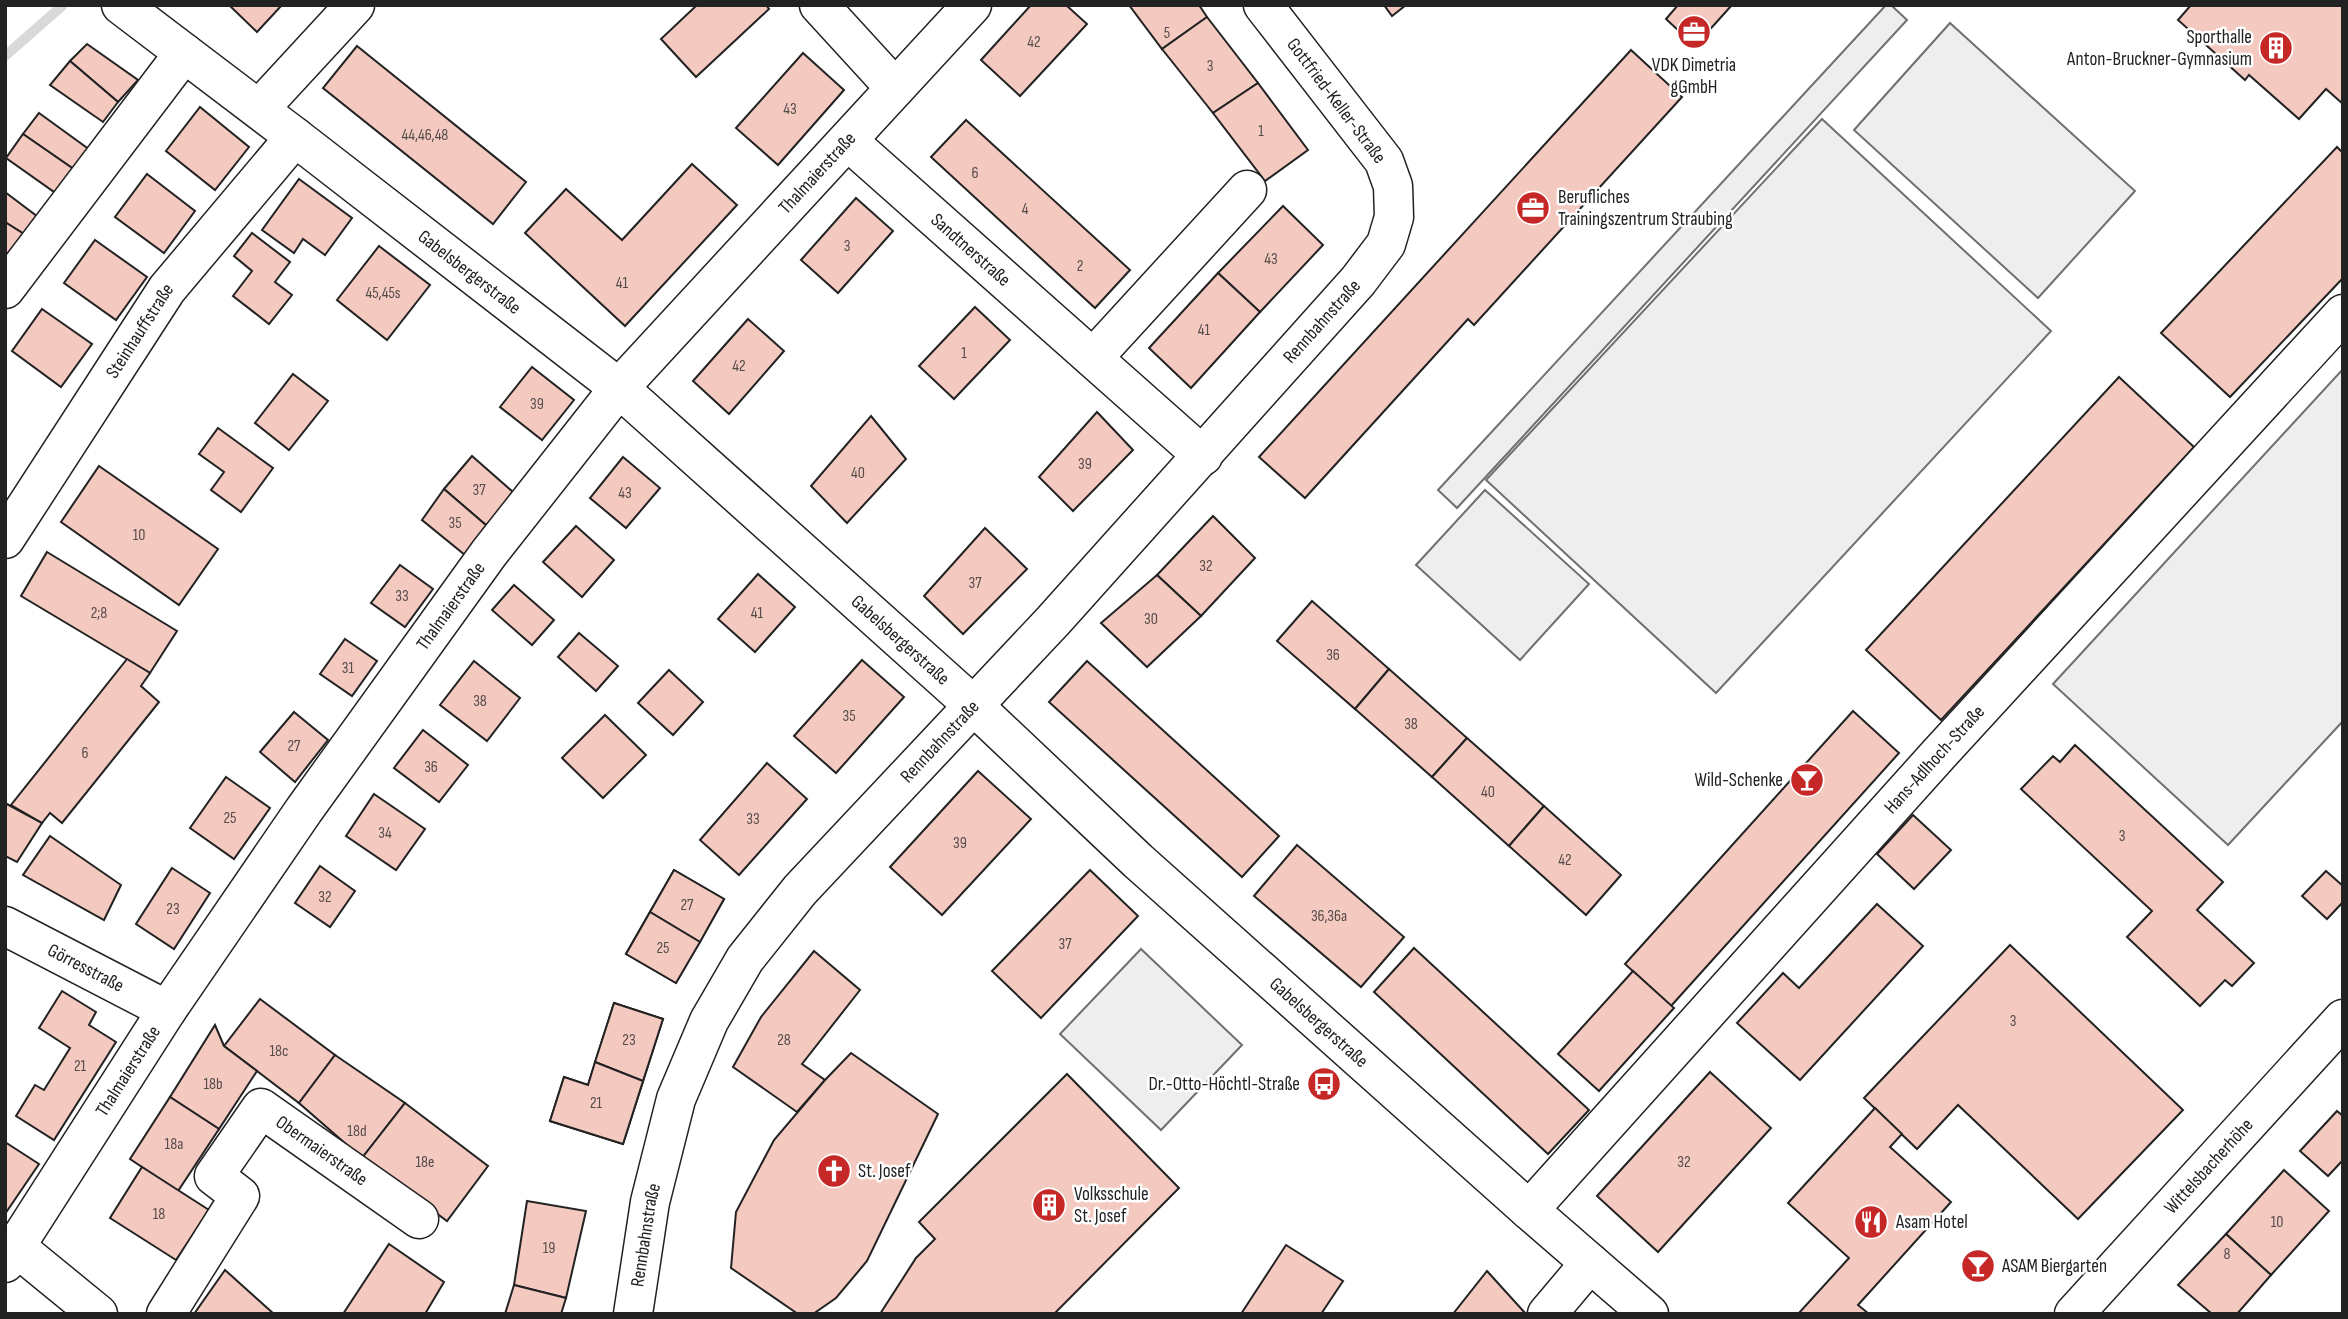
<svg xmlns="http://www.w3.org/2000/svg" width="2348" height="1319" viewBox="0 0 2348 1319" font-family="'Sofia Sans Condensed',sans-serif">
	<rect width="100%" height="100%" fill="#fff"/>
	<g fill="#eee" stroke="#6f6f6f" stroke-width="2">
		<path d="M1886 5H1891L1907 20 1457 508 1438 490Z"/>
		<path d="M1950 23 2135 191 2038 298 1854 130Z"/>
		<path d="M1822 119 2051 331 1716 693 1486 480Z"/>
		<path d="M2343 369V721L2228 845 2053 684Z"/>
		<path d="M1485 490 1589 584 1520 660 1416 565Z"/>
		<path d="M1141 949 1242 1045 1161 1130 1060 1034Z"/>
	</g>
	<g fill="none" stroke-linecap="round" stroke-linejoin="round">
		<path stroke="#d9d9d9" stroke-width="10" d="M5 56 62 6"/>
	</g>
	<g fill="#f3c9c0" stroke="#222" stroke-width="2">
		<path d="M229 5H282L257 32Z"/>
		<path d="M697 5H766L769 9 696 77 661 39Z"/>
		<path d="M1031 5H1066L1087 24 1020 96 981 60Z"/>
		<path d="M1129 5H1199L1207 17 1162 49Z"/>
		<path d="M1384 5H1406L1392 16Z"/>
		<path d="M1678 5H1732L1695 46 1666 19Z"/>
		<path d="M2191 5H2343V104L2326 89 2299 119 2249 75 2245 80 2178 20Z"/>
		<path d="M1207 17 1258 83 1213 113 1162 49Z"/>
		<path d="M87 44 138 80 118 102 70 61Z"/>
		<path d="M357 46 526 182 493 224 323 88Z"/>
		<path d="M1631 50 1682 97 1474 325 1468 319 1305 498 1259 457Z"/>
		<path d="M803 53 844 90 778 165 736 128Z"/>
		<path d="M70 61 118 102 103 122 50 85Z"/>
		<path d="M1258 83 1308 150 1265 181 1213 113Z"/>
		<path d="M200 107 249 147 215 190 166 151Z"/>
		<path d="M39 113 90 150 75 170 23 134Z"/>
		<path d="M966 120 1130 270 1095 308 931 157Z"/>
		<path d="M23 134 75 170 57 194 6 158Z"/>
		<path d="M2337 147 2343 153V278L2230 397 2161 333Z"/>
		<path d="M692 164 737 205 625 326 525 233 566 189 622 240Z"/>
		<path d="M147 174 195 211 164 253 115 217Z"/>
		<path d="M299 179 352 218 325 255 303 239 294 253 262 230Z"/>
		<path d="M5 192 38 217 24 234 5 222Z"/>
		<path d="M856 198 893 231 838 293 801 260Z"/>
		<path d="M1283 206 1323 245 1260 312 1218 273Z"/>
		<path d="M5 222 24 234 8 258 5 256Z"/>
		<path d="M252 233 290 262 275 282 292 295 269 324 233 296 252 271 234 256Z"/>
		<path d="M95 240 147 277 116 320 64 283Z"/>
		<path d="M379 246 430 285 387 340 337 300Z"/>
		<path d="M1218 273 1260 312 1191 388 1149 348Z"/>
		<path d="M975 307 1010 340 954 399 919 366Z"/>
		<path d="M42 309 92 344 61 387 12 351Z"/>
		<path d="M748 319 784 351 729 414 693 381Z"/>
		<path d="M532 367 574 400 542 440 500 407Z"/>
		<path d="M293 374 328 401 289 450 255 423Z"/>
		<path d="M2119 377 2194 447 1941 720 1866 650Z"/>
		<path d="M1097 412 1133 450 1073 511 1039 477Z"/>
		<path d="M871 416 906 459 847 523 811 486Z"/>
		<path d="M218 428 273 468 241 512 211 490 224 472 199 454Z"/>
		<path d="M472 456 513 492 487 526 444 489Z"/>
		<path d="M623 457 660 488 626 528 590 498Z"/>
		<path d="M99 466 218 549 179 605 61 522Z"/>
		<path d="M444 489 487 526 465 555 422 520Z"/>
		<path d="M1213 516 1255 558 1201 616 1157 575Z"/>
		<path d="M576 526 614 560 582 597 543 562Z"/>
		<path d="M985 528 1027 569 963 634 924 596Z"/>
		<path d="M47 552 177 631 150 673 21 596Z"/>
		<path d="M400 565 433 589 405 627 371 603Z"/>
		<path d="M758 574 795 607 755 652 718 619Z"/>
		<path d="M1157 575 1201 616 1147 667 1101 623Z"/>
		<path d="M514 585 554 620 532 645 492 610Z"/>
		<path d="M1312 601 1389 669 1355 709 1277 641Z"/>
		<path d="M579 633 618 666 596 691 558 657Z"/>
		<path d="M345 639 377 661 352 696 320 674Z"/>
		<path d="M127 659 150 673 141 686 159 702 62 823 50 813 42 823 11 805Z"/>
		<path d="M862 660 904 697 836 773 794 736Z"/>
		<path d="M474 661 520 698 487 741 440 705Z"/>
		<path d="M1087 661 1279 836 1242 877 1049 702Z"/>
		<path d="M1389 669 1467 738 1432 777 1355 709Z"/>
		<path d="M669 670 703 702 673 735 638 703Z"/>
		<path d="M1853 711 1899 753 1671 1006 1625 964Z"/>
		<path d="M294 712 328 740 295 782 260 752Z"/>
		<path d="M605 715 646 755 603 798 562 758Z"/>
		<path d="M423 730 468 765 439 802 394 768Z"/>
		<path d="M1467 738 1544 806 1509 846 1432 777Z"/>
		<path d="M2075 745 2223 882 2197 910 2254 963 2232 986 2225 980 2200 1006 2127 937 2152 911 2021 789 2053 756 2060 762Z"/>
		<path d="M767 763 807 799 739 875 700 840Z"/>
		<path d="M978 771 1031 819 942 915 890 867Z"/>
		<path d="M226 777 270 808 234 859 190 828Z"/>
		<path d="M374 794 425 829 396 870 346 836Z"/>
		<path d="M5 803 42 823 17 862 5 856Z"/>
		<path d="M1544 806 1621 875 1586 915 1509 846Z"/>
		<path d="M1913 815 1951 850 1914 889 1877 854Z"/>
		<path d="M50 836 121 885 104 920 23 875Z"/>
		<path d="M1297 845 1404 937 1361 987 1254 896Z"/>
		<path d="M320 866 355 891 330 927 295 903Z"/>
		<path d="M172 868 210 893 174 949 136 924Z"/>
		<path d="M674 870 724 899 676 983 626 954Z"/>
		<path d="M674 870 724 899 700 942 650 912Z"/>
		<path d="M1090 870 1138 916 1041 1018 992 971Z"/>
		<path d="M2326 871 2343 886V902L2327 919 2302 896Z"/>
		<path d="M1877 904 1923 946 1800 1080 1737 1023 1783 973 1799 988Z"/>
		<path d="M650 912 700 942 676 983 626 954Z"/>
		<path d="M2010 945 2183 1110 2078 1219 1958 1105 1917 1149 1864 1098Z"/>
		<path d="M1414 948 1589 1110 1548 1154 1374 992Z"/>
		<path d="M814 951 860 990 802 1064 825 1080 797 1112 733 1067 761 1017Z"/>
		<path d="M1633 971 1674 1008 1599 1091 1558 1054Z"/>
		<path d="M62 991 96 1012 89 1025 116 1042 54 1140 16 1116 35 1085 44 1090 70 1048 39 1028Z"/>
		<path d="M260 999 335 1055 299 1103 224 1046Z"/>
		<path d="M614 1003 663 1019 623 1144 550 1121 564 1077 588 1085Z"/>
		<path d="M614 1003 663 1019 643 1081 595 1062Z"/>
		<path d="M215 1025 224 1046 257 1071 219 1129 170 1097Z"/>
		<path d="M851 1053 938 1114 867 1261 836 1298 813 1314H798L731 1268 736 1212 774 1140 825 1080Z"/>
		<path d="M335 1055 405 1103 362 1158 299 1103Z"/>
		<path d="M595 1062 643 1081 623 1144 550 1121 564 1077 588 1085Z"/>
		<path d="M1710 1072 1771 1128 1658 1252 1597 1196Z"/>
		<path d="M1067 1074 1179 1188 1054 1314H880L916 1258 935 1239 919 1222Z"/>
		<path d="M170 1097 219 1129 178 1191 130 1159Z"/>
		<path d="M405 1103 488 1166 447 1221 362 1158Z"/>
		<path d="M1875 1108 1902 1134 1890 1147 1951 1202 1858 1305 1869 1314H1798L1849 1258 1788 1203Z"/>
		<path d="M2337 1111 2343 1116V1160L2328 1176 2300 1151Z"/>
		<path d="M5 1142 39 1164 5 1214Z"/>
		<path d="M142 1167 209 1210 176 1260 110 1218Z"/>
		<path d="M2284 1170 2329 1211 2271 1275 2226 1234Z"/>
		<path d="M527 1201 586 1211 566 1298 514 1285Z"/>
		<path d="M2226 1234 2271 1275 2237 1314H2212L2178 1285Z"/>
		<path d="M389 1244 444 1282 425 1314H343Z"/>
		<path d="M1286 1245 1343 1281 1321 1314H1241Z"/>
		<path d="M225 1270 274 1314H194Z"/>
		<path d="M1487 1271 1526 1314H1453Z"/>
		<path d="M514 1285 566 1298 561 1314H505Z"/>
	</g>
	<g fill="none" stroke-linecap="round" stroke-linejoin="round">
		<g stroke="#222" stroke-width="41">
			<g id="minor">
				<path id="s1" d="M121 5 295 137 619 388 974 706 1138 861 1529 1210 1649 1314"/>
				<path d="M819 5 895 88"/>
				<path d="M259 109 355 5"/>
				<path id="s2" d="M848 141 1203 456"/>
				<path d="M5 289 184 53"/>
				<path d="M1093 358 1247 190"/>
				<path id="s3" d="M5 539 167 289 295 137"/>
				<path id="s4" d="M5 926 167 1010"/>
				<path id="s5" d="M1529 1210 1938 755 2343 314"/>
				<path d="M16 1247 98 1314"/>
				<path id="s6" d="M5 1263 167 1010 304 810 489 553 619 388 972 5"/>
				<path id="s7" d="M166 1314 240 1196 214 1176 261 1108 419 1219"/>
				<path id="s8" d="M633 1314 650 1202 676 1099 709 1021 745 959 800 890 1053 621 1358 281 1386 244 1394 217 1393 186 1384 161 1263 5"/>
				<path d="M1547 1314 1590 1263"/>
				<path id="s9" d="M2074 1314 2343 1019"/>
			</g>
		</g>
		<use href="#minor" stroke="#fff" stroke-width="38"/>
	</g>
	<defs>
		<g id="office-disc" transform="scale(1.75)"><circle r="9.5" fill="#c62828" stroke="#fff"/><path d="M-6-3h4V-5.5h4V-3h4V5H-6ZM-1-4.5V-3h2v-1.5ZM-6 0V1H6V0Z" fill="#fff"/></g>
		<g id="building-disc" transform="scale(1.75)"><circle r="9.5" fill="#c62828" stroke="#fff"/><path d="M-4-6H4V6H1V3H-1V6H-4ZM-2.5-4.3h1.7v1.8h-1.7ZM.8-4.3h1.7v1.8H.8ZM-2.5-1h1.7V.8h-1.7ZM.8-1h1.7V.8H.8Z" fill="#fff"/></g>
		<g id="bar-disc" transform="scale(1.75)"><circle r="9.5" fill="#c62828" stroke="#fff"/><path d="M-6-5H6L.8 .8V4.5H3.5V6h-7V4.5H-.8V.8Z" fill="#fff"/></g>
		<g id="bus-disc" transform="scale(1.75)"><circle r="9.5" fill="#c62828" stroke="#fff"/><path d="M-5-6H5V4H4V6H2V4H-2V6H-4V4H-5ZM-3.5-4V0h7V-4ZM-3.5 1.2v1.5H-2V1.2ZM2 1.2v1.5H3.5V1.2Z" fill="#fff"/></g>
		<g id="church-disc" transform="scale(1.75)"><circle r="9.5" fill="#c62828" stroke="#fff"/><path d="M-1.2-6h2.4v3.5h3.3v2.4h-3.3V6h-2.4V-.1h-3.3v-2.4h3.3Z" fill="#fff"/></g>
		<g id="restaurant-disc" transform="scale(1.75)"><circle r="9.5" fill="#c62828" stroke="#fff"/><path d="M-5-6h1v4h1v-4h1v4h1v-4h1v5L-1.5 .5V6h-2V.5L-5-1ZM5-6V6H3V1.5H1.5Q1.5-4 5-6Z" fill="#fff"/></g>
	</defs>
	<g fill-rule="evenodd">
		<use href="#office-disc" x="1694" y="32"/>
		<use href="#building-disc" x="2276" y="48"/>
		<use href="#office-disc" x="1533" y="208"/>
		<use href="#bar-disc" x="1807" y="780"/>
		<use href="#bus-disc" x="1324" y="1084"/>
		<use href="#church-disc" x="834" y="1171"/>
		<use href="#building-disc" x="1049" y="1205"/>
		<use href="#restaurant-disc" x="1871" y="1222"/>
		<use href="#bar-disc" x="1978" y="1266"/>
	</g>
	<g text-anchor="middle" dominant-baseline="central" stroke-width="5" stroke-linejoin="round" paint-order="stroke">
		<g font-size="16" fill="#564c4a">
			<text x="1167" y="33">5</text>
			<text x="1034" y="42">42</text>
			<text x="1210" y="66">3</text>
			<text x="790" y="109">43</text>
			<text x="1261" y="131">1</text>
			<text x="425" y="135">44,46,48</text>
			<text x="975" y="173">6</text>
			<text x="1025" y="209">4</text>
			<text x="847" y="246">3</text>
			<text x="1271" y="259">43</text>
			<text x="1080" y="266">2</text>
			<text x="622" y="283">41</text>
			<text x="383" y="293">45,45s</text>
			<text x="1204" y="330">41</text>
			<text x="964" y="353">1</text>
			<text x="739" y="366">42</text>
			<text x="537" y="404">39</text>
			<text x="1085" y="464">39</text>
			<text x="858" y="473">40</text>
			<text x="479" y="490">37</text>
			<text x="625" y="493">43</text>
			<text x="455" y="523">35</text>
			<text x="139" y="535">10</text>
			<text x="1206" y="566">32</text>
			<text x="975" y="583">37</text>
			<text x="402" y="596">33</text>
			<text x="99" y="613">2;8</text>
			<text x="757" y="613">41</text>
			<text x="1151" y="619">30</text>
			<text x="1333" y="655">36</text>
			<text x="348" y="668">31</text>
			<text x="480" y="701">38</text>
			<text x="849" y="716">35</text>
			<text x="1411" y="724">38</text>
			<text x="294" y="746">27</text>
			<text x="85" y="753">6</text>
			<text x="431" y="767">36</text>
			<text x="1488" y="792">40</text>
			<text x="230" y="818">25</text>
			<text x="753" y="819">33</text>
			<text x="385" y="833">34</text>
			<text x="2122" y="836">3</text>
			<text x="960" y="843">39</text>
			<text x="1565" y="860">42</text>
			<text x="325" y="897">32</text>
			<text x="687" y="905">27</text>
			<text x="173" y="909">23</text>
			<text x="1329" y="916">36,36a</text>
			<text x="1065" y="944">37</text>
			<text x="663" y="948">25</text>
			<text x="2013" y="1021">3</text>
			<text x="629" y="1040">23</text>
			<text x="784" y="1040">28</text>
			<text x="279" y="1051">18c</text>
			<text x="80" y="1066">21</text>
			<text x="213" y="1084">18b</text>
			<text x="596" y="1103">21</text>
			<text x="357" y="1131">18d</text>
			<text x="174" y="1144">18a</text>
			<text x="425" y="1162">18e</text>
			<text x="1684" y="1162">32</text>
			<text x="159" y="1214">18</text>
			<text x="2277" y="1222">10</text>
			<text x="549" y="1248">19</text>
			<text x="2227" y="1254">8</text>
		</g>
		<g font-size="19" fill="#222" stroke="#fff" text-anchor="start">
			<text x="2252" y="37" text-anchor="end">Sporthalle<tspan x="2252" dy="22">Anton-Bruckner-Gymnasium</tspan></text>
			<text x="1694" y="65" text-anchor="middle">VDK Dimetria<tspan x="1694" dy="22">gGmbH</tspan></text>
			<text x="1558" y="197">Berufliches<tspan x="1558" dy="22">Trainingszentrum Straubing</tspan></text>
			<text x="1783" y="780" text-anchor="end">Wild-Schenke</text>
			<text x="1300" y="1084" text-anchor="end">Dr.-Otto-Höchtl-Straße</text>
			<text x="858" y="1171">St. Josef</text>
			<text x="1074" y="1194">Volksschule<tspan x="1074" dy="22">St. Josef</tspan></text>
			<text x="1896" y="1222">Asam Hotel</text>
			<text x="2002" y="1266">ASAM Biergarten</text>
		</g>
		<g font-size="19" fill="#222" stroke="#fff">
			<text transform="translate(1336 101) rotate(53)">Gottfried-Keller-Straße</text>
			<text stroke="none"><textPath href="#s6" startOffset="1362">Thalmaierstraße</textPath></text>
			<text stroke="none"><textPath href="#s2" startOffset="164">Sandtnerstraße</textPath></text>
			<text stroke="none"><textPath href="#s1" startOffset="439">Gabelsbergerstraße</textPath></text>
			<text stroke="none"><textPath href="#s8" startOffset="1236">Rennbahnstraße</textPath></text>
			<text stroke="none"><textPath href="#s3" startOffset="248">Steinhauffstraße</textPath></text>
			<text stroke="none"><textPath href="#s6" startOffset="794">Thalmaierstraße</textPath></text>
			<text stroke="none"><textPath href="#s1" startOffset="1006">Gabelsbergerstraße</textPath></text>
			<text stroke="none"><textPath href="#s8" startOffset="668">Rennbahnstraße</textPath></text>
			<text stroke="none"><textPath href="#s5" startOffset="606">Hans-Adlhoch-Straße</textPath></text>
			<text stroke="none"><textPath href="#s4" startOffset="91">Görresstraße</textPath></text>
			<text stroke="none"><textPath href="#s1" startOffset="1573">Gabelsbergerstraße</textPath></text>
			<text stroke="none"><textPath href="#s6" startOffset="228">Thalmaierstraße</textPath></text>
			<text stroke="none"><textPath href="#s7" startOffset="329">Obermaierstraße</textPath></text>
			<text stroke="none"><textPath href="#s9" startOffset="200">Wittelsbacherhöhe</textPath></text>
			<text stroke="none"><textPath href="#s8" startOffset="80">Rennbahnstraße</textPath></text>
		</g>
	</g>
	<rect width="2348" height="1319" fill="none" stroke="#222222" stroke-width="14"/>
</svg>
